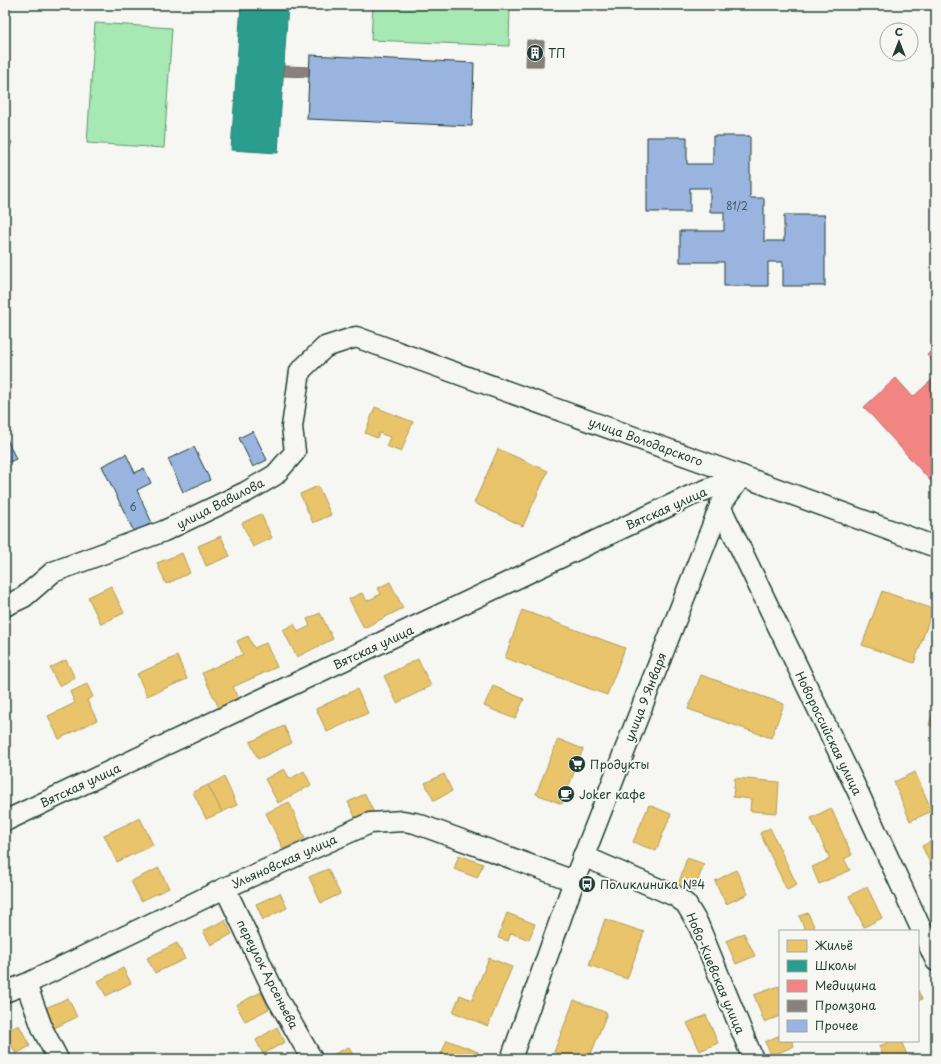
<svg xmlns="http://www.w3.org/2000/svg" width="941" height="1064" viewBox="0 0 941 1064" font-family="'Playpen Sans',sans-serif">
	<rect width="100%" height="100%" fill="#f6f6f2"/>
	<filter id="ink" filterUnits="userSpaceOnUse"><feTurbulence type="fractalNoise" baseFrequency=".025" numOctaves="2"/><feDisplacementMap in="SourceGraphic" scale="8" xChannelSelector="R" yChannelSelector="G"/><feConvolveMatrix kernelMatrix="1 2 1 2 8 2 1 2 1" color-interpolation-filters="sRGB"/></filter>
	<g filter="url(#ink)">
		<g fill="#a7e9b2" stroke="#639373">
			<path d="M373 5H510L509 46 371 40Z"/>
			<path d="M95 23 172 28 164 148 87 143Z"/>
		</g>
		<g fill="#e9c46a" stroke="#ac9c5a">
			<path d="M375 407 413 422 401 452 386 446 390 437 379 433 377 438 365 433Z"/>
			<path d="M498 449 548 471 523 526 474 503Z"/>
			<path d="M318 486 331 515 313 523 300 494Z"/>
			<path d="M261 514 272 538 253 547 242 523Z"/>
			<path d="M221 536 230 556 206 566 198 546Z"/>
			<path d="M182 553 190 573 166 584 157 563Z"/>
			<path d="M390 582 403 608 364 628 349 599 362 593 367 601 381 594 378 588Z"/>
			<path d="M111 586 124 613 101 624 88 597Z"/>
			<path d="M882 591 933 609 914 663 862 645Z"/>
			<path d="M522 610 625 648 607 695 505 658Z"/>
			<path d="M320 613 333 639 297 657 283 630 294 624 298 632 310 626 307 619Z"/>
			<path d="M248 636 254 648 266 643 277 667 233 687 238 699 219 708 202 673 243 654 237 641Z"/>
			<path d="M177 656 187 679 147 696 137 674Z"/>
			<path d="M418 659 431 686 397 703 384 676Z"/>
			<path d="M66 660 75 678 59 686 50 668Z"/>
			<path d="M701 675 784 704 771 738 688 709Z"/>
			<path d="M87 684 93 697 87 700 97 720 59 739 48 716 75 703 70 692Z"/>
			<path d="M493 686 524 699 515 719 484 706Z"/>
			<path d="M357 689 368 713 327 732 316 709Z"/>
			<path d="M936 703V727L929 725Z"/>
			<path d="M284 726 292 743 258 759 250 742Z"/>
			<path d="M558 739 583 749 562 804 536 794Z"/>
			<path d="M284 769 290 779 304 771 311 785 278 803 265 779Z"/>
			<path d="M915 772 932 811 910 821 894 782Z"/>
			<path d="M444 774 452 791 434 801 425 783Z"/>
			<path d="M224 777 237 805 222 812 208 785Z"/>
			<path d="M735 778 779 782 777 813 750 811 751 799 733 797Z"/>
			<path d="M208 785 222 812 206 819 193 792Z"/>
			<path d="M365 794 374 813 357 821 348 802Z"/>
			<path d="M289 802 305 838 283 849 266 813Z"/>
			<path d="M649 805 671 814 656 851 633 842Z"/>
			<path d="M831 808 852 855 844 859 850 870 819 884 812 867 830 859 811 818Z"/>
			<path d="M140 818 153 845 117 862 104 835Z"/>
			<path d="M770 828 797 885 787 890 760 833Z"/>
			<path d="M936 839V876L922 846Z"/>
			<path d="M459 855 483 864 477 878 454 869Z"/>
			<path d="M687 858 704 864 694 891 678 885Z"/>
			<path d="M159 868 169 888 141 901 131 881Z"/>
			<path d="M328 869 340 894 321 903 309 877Z"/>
			<path d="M736 870 748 894 726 904 715 881Z"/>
			<path d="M867 887 882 918 864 927 849 896Z"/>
			<path d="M280 893 287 908 263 920 256 904Z"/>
			<path d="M507 913 535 924 529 940 511 933 508 941 498 938Z"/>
			<path d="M808 913 816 931H806L799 916Z"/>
			<path d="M605 919 644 932 627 979 589 965Z"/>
			<path d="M225 920 232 934 211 945 203 931Z"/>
			<path d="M744 933 755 956 736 964 726 941Z"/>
			<path d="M177 943 185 959 155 973 147 958Z"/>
			<path d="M489 958 512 967 488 1026 453 1012 460 995 472 1000Z"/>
			<path d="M123 968 131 983 106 996 98 981Z"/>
			<path d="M779 986 780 988V1016L764 1022 754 995Z"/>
			<path d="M918 991 922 999 918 1001Z"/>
			<path d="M261 992 269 1009 245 1021 236 1005Z"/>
			<path d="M68 998 77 1017 50 1030 41 1010Z"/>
			<path d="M574 1000 607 1013 589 1059H572L554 1052Z"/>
			<path d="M706 1015 718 1043 700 1051 687 1023Z"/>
			<path d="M19 1025 30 1046 16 1054 5 1032Z"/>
			<path d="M277 1027 285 1042 263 1054 256 1040Z"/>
			<path d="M780 1035V1041H792L794 1046 772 1056 765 1042Z"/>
			<path d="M447 1040 478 1052 475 1059H439Z"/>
			<path d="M892 1041H901L909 1059H884L879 1046Z"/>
			<path d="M349 1047 355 1059H334L332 1055Z"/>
		</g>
		<path fill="#2a9d8f" stroke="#278074" d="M241 5H288L278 153 231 150Z"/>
		<g fill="#f28482" stroke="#b36f6b">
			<path d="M936 346V365L927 355Z"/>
			<path d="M936 376V420L935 421 936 423V487L864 407 896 378 913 397Z"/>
		</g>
		<g fill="#8a817c" stroke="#6a6d66">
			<path d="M527 40 544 41 543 66H526Z"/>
			<path d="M284 66 310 67 309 77 283 76Z"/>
			<path d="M5 139 12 142 5 158Z"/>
		</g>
		<g fill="#9ab4e0" stroke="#1f3d34">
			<path d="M310 55 474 63 472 126 307 119Z"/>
			<path d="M713 136H750V198H764V241H784V215H825V286H783V262H768V286H724V262H680V231H724V212H710V188H690V212H647V137H687V164H713Z"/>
			<path d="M253 431 267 460 253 467 239 438Z"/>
			<path d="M5 435 16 459 5 464Z"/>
			<path d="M194 447 210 480 183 492 168 459Z"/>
			<path d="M126 454 135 473 144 468 151 483 137 490 152 523 134 532 102 466Z"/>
		</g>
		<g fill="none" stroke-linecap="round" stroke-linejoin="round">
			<g stroke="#1f3d34" stroke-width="23">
				<g id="minor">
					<path d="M720 506 858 792 936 961"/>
					<path d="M5 606 24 597 53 572 164 531 246 492 275 475 295 452 292 427 300 371 325 347 356 337 742 476 936 547"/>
					<path d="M5 821 690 496 742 476"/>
					<path d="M583 856 675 896 686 904 698 924 753 1059"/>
					<path d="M225 888 277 998 312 1059"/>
					<path d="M26 984 43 1030 58 1059"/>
					<path d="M5 992 26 984 225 888 370 823 403 821 415 823 574 881"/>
					<path d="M511 1059 574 881 720 506 742 476"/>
				</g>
			</g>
			<use href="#minor" stroke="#f6f6f2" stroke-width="20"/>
		</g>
	</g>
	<defs>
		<g id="building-disc" transform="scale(0.9)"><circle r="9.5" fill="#1f3d34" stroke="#f6f6f2"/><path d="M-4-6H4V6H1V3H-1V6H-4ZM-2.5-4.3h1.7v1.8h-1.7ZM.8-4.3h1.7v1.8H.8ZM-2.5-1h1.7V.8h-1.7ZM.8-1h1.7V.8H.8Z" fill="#fff"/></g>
		<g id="supermarket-disc" transform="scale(0.9)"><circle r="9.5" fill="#1f3d34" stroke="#f6f6f2"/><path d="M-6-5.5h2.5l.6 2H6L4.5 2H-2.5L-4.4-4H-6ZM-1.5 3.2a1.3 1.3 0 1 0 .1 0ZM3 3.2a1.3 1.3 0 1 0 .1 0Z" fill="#fff"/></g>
		<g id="cafe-disc" transform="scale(0.9)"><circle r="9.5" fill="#1f3d34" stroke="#f6f6f2"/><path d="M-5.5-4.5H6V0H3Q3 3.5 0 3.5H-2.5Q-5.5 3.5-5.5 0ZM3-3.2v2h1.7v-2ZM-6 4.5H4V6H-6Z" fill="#fff"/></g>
		<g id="bus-disc" transform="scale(0.9)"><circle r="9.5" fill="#1f3d34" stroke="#f6f6f2"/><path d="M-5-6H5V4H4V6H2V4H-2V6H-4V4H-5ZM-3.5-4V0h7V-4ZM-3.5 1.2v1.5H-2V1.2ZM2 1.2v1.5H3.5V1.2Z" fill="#fff"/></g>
	</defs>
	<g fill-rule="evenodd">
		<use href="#building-disc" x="535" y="53"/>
		<use href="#supermarket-disc" x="577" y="764"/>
		<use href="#cafe-disc" x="566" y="794"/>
		<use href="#bus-disc" x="587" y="884"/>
	</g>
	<g text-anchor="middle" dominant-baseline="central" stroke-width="4" stroke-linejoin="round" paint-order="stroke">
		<g font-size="10" fill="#3e5b5f">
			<text x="737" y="205">81/2</text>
			<text x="133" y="506">6</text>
		</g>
		<g font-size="12" fill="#1f3d34" stroke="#f6f6f2" text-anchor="start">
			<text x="548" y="53">ТП</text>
			<text x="590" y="764">Продукты</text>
			<text x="579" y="794">Joker кафе</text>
			<text x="600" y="884">Поликлиника №4</text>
		</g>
		<g font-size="12" fill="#1f3d34" stroke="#f6f6f2">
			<text transform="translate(646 441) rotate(20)">улица Володарского</text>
			<text transform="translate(220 503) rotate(-27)">улица Вавилова</text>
			<text transform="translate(666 508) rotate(-24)">Вятская улица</text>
			<text transform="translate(373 647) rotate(-25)">Вятская улица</text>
			<text transform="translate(645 697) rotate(-69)">улица 9 Января</text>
			<text transform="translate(829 733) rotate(64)">Новороссийская улица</text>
			<text transform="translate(80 785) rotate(-25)">Вятская улица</text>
			<text transform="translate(284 861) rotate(-24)">Ульяновская улица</text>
			<text transform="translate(716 973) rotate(67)">Ново-Киевская улица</text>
			<text transform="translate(268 974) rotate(63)">переулок Арсеньева</text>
		</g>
	</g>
	<rect width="941" height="1064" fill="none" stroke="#f6f6f2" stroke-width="20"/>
	<rect x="10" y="10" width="921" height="1044" fill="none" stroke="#1f3d34" stroke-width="1.5" filter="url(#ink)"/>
	<rect x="779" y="930" width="140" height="112" fill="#f6f6f2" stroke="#a0aca6"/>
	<rect x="787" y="940" width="20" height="12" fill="#e9c46a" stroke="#a0aca6"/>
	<text x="815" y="950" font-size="12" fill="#1f3d34">Жильё</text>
	<rect x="787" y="960" width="20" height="12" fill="#2a9d8f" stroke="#a0aca6"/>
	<text x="815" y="970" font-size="12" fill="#1f3d34">Школы</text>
	<rect x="787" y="980" width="20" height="12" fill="#f28482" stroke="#a0aca6"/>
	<text x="815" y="990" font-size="12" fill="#1f3d34">Медицина</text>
	<rect x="787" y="1000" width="20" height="12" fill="#8a817c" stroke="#a0aca6"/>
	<text x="815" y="1010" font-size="12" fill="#1f3d34">Промзона</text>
	<rect x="787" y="1020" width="20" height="12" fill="#9ab4e0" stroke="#a0aca6"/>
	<text x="815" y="1030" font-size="12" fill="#1f3d34">Прочее</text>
	<g transform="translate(899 42)"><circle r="19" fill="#f6f6f2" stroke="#a0aca6"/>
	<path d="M0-3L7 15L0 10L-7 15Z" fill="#1f3d34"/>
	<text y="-6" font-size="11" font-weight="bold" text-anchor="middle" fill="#1f3d34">С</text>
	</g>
</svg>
